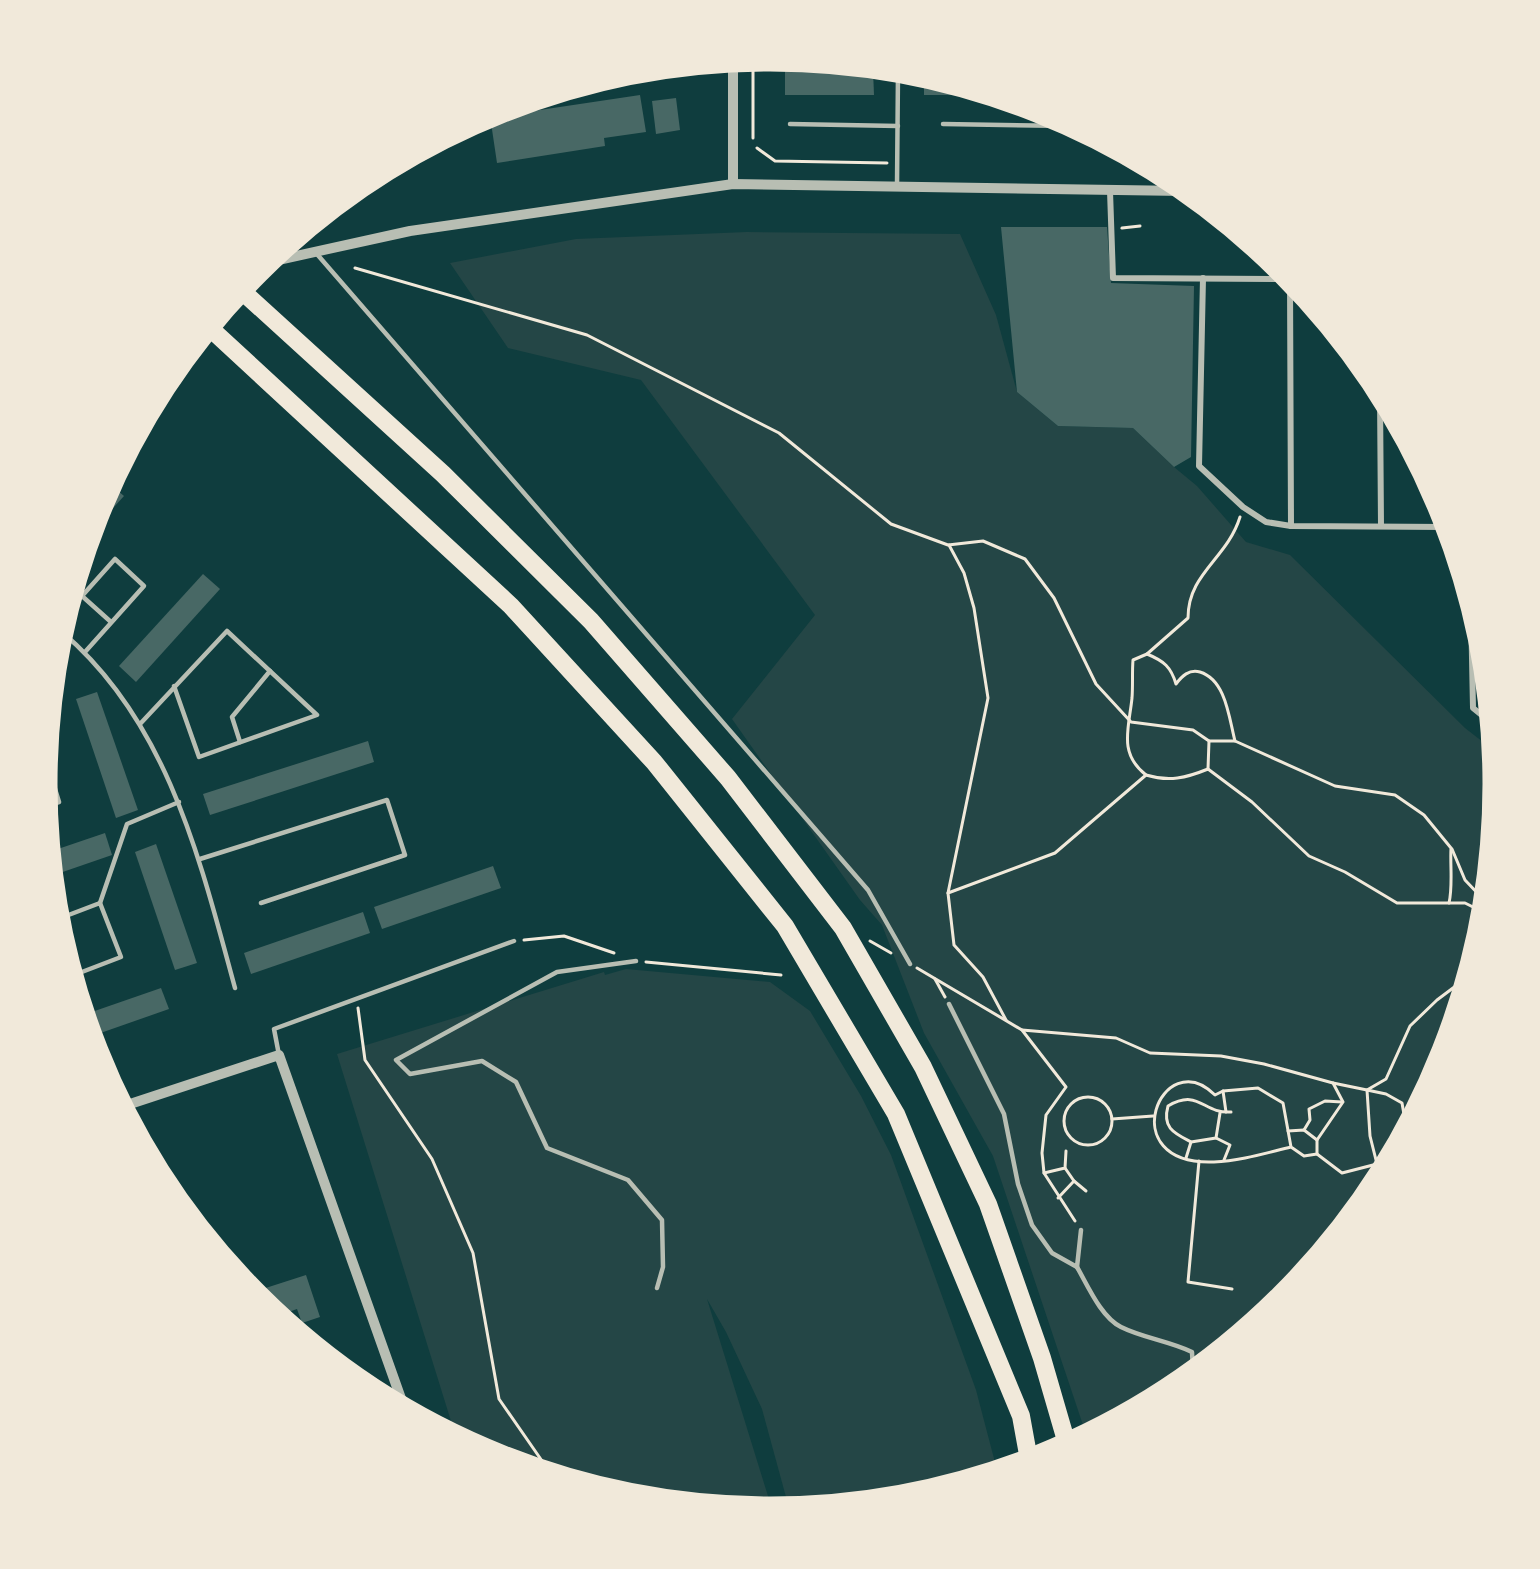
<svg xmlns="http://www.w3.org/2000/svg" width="1540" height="1569" viewBox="0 0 1540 1569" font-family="Georgia,serif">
	<rect width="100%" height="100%" fill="#0f3d3e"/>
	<g fill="#244646">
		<path d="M747 232 960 234 996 315 1017 392 1058 426 1133 428 1174 467 1197 486 1246 542 1290 555 1465 728 1492 749 1495 785 1481 926 1440 1062 1373 1188 1282 1297 1172 1388 1086 1434 993 1156 924 1033 882 925 860 900 732 719 815 615 641 380 508 348 450 263 576 239Z"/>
		<path d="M626 969 770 982 810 1011 861 1096 891 1155 976 1390 997 1470 911 1496 789 1508 762 1409 726 1332 707 1299 772 1509 628 1495 492 1454 455 1434 337 1054 604 972 605 975Z"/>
	</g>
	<g fill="#486865">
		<path d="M785 70H873L874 95H785Z"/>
		<path d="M924 77 980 94V95H924Z"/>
		<path d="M640 95 646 132 604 138 605 146 497 163 490 116 499 113 500 116Z"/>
		<path d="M676 98 680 130 656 134 652 101Z"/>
		<path d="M1001 227H1107L1111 283 1194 286 1191 457 1174 467 1133 428 1058 426 1017 392Z"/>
		<path d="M112 486 124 496 93 530 100 507Z"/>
		<path d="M203 574 220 589 136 682 119 666Z"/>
		<path d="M97 692 138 810 116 818 76 699Z"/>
		<path d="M368 741 374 762 210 815 203 794Z"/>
		<path d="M105 833 112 855 54 875 52 851Z"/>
		<path d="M156 844 197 963 175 970 135 852Z"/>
		<path d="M493 866 501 888 382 929 374 907Z"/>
		<path d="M363 912 370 933 251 974 244 953Z"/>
		<path d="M161 988 169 1009 92 1036 86 1014Z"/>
		<path d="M306 1275 320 1317 302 1323 297 1309 280 1315 253 1292Z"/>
	</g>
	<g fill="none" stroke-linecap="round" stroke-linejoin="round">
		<g stroke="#f1e9da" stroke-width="3">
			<path d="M753 138V61"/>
			<path d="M757 148 775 161 887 163"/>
			<path d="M1122 228 1140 226"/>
			<path d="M355 268 587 335 779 433 891 524 948 545 983 541 1025 559 1054 598 1096 684 1131 722 1193 730 1209 741 1208 769"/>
			<path d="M1240 517C1227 559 1188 573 1188 618L1147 654C1164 661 1171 667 1176 684 1182 676 1189 669 1200 672 1226 680 1229 718 1235 741L1335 786 1395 795 1424 815 1451 848C1450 866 1453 886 1449 903H1465L1475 908 1478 906 1483 910"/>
			<path d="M1209 741H1235"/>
			<path d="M1146 775C1118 753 1129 728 1132 698 1133 685 1132 672 1133 660L1147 654"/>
			<path d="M1452 849 1465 880 1484 900"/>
			<path d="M948 893 988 698 974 608 964 573 949 545"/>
			<path d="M524 940 564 936 614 953"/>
			<path d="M870 941 891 953"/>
			<path d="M646 962 781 975"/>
			<path d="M917 968 1022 1030 1066 1087 1046 1115 1042 1153 1044 1173 1075 1221"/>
			<path d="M935 979 945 997"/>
			<path d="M358 1008 365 1060 432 1159 473 1253 499 1399 549 1471"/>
			<path d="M1006 1020 983 977 954 945 948 893 1055 853 1146 775C1169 782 1186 778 1208 769L1252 802 1309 856 1345 872 1397 903H1449"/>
			<path d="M1022 1030 1116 1038 1150 1053 1221 1056 1264 1064 1333 1083 1343 1102 1317 1140V1154L1304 1156 1291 1147 1283 1103 1258 1088 1223 1091 1215 1095C1162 1042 1111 1166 1214 1162 1240 1161 1266 1153 1291 1147"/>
			<path d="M1333 1083 1367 1090 1386 1079 1410 1026 1437 1000 1465 979"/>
			<path d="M1223 1091 1226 1112"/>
			<circle cx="1088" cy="1121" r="24"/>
			<path d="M1112 1119 1153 1116"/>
			<path d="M1304 1130 1310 1120 1309 1109 1325 1101 1342 1102"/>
			<path d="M1288 1131 1304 1130 1317 1140"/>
			<path d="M1216 1138 1230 1145 1224 1160"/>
			<path d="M1191 1142 1216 1138 1220 1113"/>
			<path d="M1317 1154 1342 1173 1377 1164 1370 1136 1367 1090 1386 1094 1402 1103 1406 1126"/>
			<path d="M1186 1158 1191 1142C1174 1133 1162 1128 1168 1106 1199 1088 1203 1114 1231 1112"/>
			<path d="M1199 1161 1188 1282 1232 1289"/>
			<path d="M1377 1164 1384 1166"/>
			<path d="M1044 1173 1065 1168 1066 1151"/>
			<path d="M1074 1181 1086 1191"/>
			<path d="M1058 1198 1074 1181 1065 1168"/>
		</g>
		<g stroke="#b8beb3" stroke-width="4.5">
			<path d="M790 124 898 126"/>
			<path d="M943 124 1069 126"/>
			<path d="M897 185 898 72"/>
			<path d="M316 253 868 890 910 964"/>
			<path d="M62 632C168 722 200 860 235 988"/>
			<path d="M58 651 69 638"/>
			<path d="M85 652 144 586 115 559 82 596 111 622"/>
			<path d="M140 724 227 631 317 715 199 757 174 686"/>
			<path d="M240 742 232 717 270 671"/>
			<path d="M47 763 59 802 47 806"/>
			<path d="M200 859 387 800 405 855 261 903"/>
			<path d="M100 903 127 824 179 802"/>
			<path d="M58 919 100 903 121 957 74 975"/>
			<path d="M636 961 557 972 396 1060 410 1074 482 1061 516 1082 547 1148 628 1180 662 1220 663 1267 657 1288"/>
			<path d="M949 1004 1004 1114 1018 1184 1032 1225 1052 1253 1077 1267 1081 1230"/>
			<path d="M279 1055 274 1029 514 941"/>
			<path d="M1077 1267C1088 1286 1101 1317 1121 1327 1143 1338 1169 1341 1192 1352L1193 1371"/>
		</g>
		<g stroke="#b8beb3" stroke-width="6">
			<path d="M1110 191 1113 278 1289 279"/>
			<path d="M1203 278 1199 466 1243 507 1266 522 1291 526 1446 527"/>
			<path d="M1290 281 1291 526"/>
			<path d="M1380 395 1381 526"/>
			<path d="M1471 608 1473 708 1489 721"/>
		</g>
		<g stroke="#b8beb3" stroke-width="10">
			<path d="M733 63V184"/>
			<path d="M269 262 410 231 733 184 1184 191"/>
			<path d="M124 1106 279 1055 404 1407"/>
		</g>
		<g stroke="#f1e9da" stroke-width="18">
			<path d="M242 291 443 474 591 621 728 778 843 928 923 1067 988 1204 1042 1358 1067 1444"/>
			<path d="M211 329 511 606 654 762 785 926 896 1114 1021 1416 1029 1460"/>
		</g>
	</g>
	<path d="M0 0H1540V1569H0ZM56 784a714 714 0 1 1 1428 0a714 714 0 1 1-1428 0Z" fill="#f1e9da" fill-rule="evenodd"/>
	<path fill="none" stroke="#f1e9da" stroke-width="3" d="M56 784a714 714 0 1 1 1428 0a714 714 0 1 1-1428 0Z"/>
</svg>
